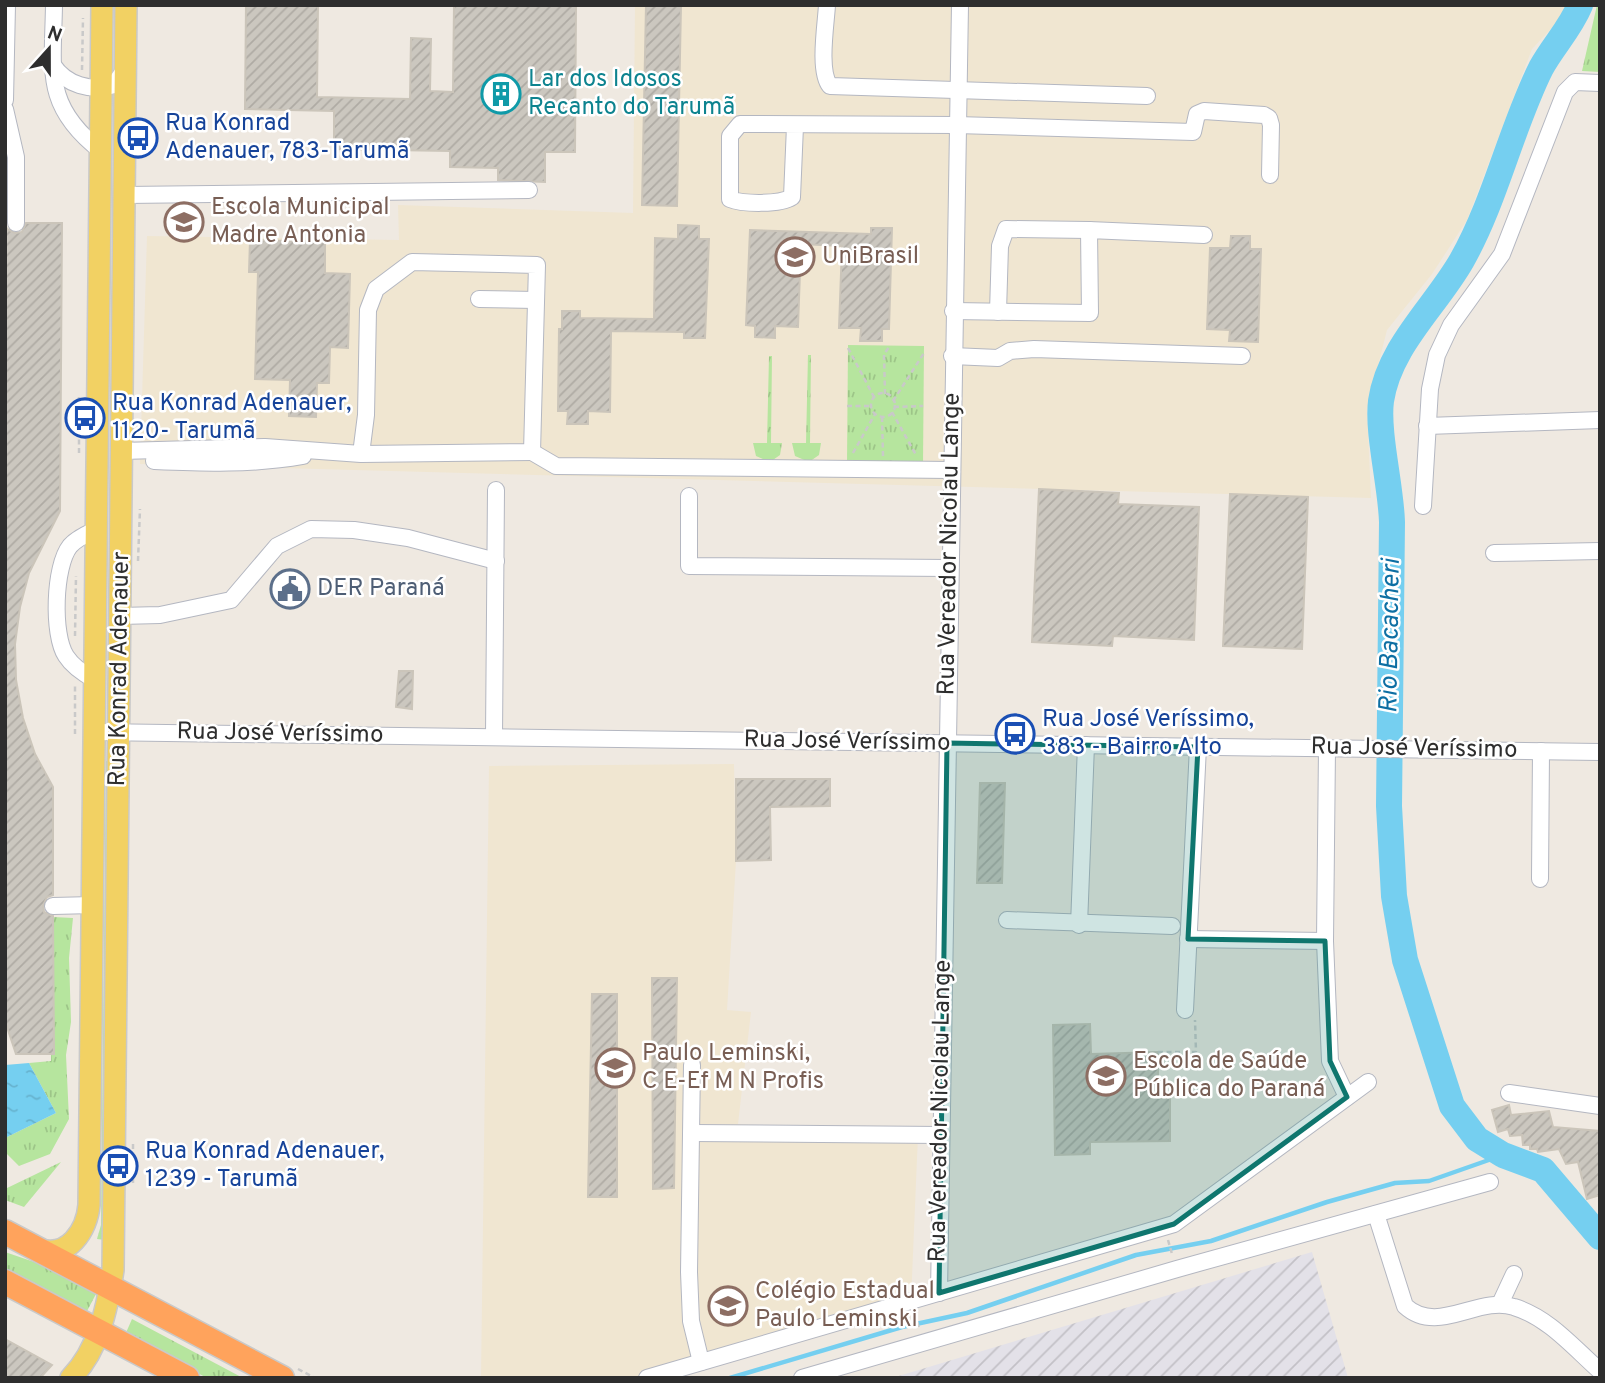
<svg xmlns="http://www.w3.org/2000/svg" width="1605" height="1383" viewBox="0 0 1605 1383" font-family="Overpass,sans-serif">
	<defs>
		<pattern id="industrial-furrows" width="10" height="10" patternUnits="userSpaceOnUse" patternTransform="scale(1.75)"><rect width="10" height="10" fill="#e3e1e8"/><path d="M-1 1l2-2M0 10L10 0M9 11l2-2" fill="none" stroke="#c3c1c7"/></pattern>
		<pattern id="grass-tufts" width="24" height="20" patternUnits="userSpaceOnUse" patternTransform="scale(1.75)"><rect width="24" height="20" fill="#b6e59e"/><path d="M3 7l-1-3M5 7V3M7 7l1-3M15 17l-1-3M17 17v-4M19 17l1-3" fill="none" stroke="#9dc588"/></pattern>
		<pattern id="water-ripples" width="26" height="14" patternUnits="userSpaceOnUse" patternTransform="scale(1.75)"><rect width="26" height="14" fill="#75cff0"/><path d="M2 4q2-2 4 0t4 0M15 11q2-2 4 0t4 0" fill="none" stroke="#66b2ce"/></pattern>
		<pattern id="building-hatch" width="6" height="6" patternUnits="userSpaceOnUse" patternTransform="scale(1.75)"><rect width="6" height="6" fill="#cbc7bf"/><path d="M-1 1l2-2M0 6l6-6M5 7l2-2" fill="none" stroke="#afaba4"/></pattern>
	</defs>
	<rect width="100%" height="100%" fill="#efe9e1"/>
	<path fill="url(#industrial-furrows)" d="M1312 1252 1348 1378H892Z"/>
	<g fill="#f0e6d1">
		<path d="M635 5H1566L1564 15 1532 49 1467 220 1432 274 1387 330 1367 409 1371 498 140 464 147 236 399 240 398 205 633 213Z"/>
		<path d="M734 764 736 861 727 1010 751 1012 738 1124 918 1135 911 1301 648 1378H481L489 766Z"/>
	</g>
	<g fill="url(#grass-tufts)">
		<path d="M1597 5H1600V72L1582 71Z"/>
		<path d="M848 345 924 346 923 464 847 463Z"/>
		<path d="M808 355H811L810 443H821L819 455 809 462 795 456 792 443H806Z"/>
		<path d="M769 356H772L771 443H782L780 455 770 462 756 456 753 443H767Z"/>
		<path d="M106 761H109L105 1240 97 1239 101 1225Z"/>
		<path d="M53 917 73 918 69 958 71 1022 66 1055 69 1119 50 1154 19 1166 5 1152V1138L56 1113 29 1063 51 1061Z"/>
		<path d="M61 1162 24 1207 5 1200V1189Z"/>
		<path d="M5 1252 43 1265 96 1294 86 1313 5 1271Z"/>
		<path d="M132 1319 243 1378H207L125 1335Z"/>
	</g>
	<path fill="url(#water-ripples)" d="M29 1063 56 1113 5 1138V1065Z"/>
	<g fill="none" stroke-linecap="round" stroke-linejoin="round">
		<path stroke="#75cff0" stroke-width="4.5" d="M730 1378 902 1327 967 1313 1136 1255 1211 1241 1327 1202 1395 1183 1429 1181 1503 1155"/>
		<path stroke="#75cff0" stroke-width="26" d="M1580 5C1570 29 1553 46 1541 68 1511 128 1495 202 1462 260 1436 306 1389 346 1381 401 1377 433 1391 486 1392 522L1389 806 1394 896 1405 960 1452 1106 1477 1139 1503 1155 1543 1170 1600 1237"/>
	</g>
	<g fill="url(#building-hatch)" stroke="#cbc5ba" stroke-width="2">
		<path d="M246 5H318L317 97 410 99 411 38 431 39 430 91 453 92 454 5H576L575 152H545V182L498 180V168L450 167V151L334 149V111L245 109Z"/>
		<path d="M646 5H681L677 206 642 205Z"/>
		<path d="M5 223 7 229 15 233 22 232 26 223H62L60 511 29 573 20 607 15 644 16 680 23 718 35 754 53 787V895L47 897 43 906 44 912 53 916 54 1054H16L5 1021Z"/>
		<path d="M678 225 699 226V239H709L705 338H684V332L611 331 610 412 588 411V424H567L568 411H558L559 329H562V311H580V318L654 319 655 238 678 239Z"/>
		<path d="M871 228H892L889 329H882V341H860L861 328H839L842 246 801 244 798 327 775 326V338L755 337V326L746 325 750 230 871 234Z"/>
		<path d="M1231 236H1250V249H1261L1258 342 1229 341 1230 330 1207 329 1210 248H1230Z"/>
		<path d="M250 240 325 242V273L350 274 348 348 330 347 329 383H317L316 417 289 416 290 380 255 379 258 272H249Z"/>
		<path d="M1039 489 1119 493 1118 504 1199 507 1194 640 1113 636 1112 646 1032 642Z"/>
		<path d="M1230 494 1308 497 1302 649 1223 646Z"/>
		<path d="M399 671H413L412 709 396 707Z"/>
		<path d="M736 779H830V806L770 807 771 860 736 861Z"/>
		<path d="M980 783H1005L1002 883H977Z"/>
		<path d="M652 978H677L674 1188 653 1189Z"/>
		<path d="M592 994H617V1197H588Z"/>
		<path d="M1090 1024 1091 1054 1158 1052V1098H1170V1141L1090 1142V1154L1055 1155 1053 1025Z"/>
		<path d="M1509 1105 1511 1115 1549 1111 1553 1127 1600 1131V1195L1587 1199 1578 1162 1566 1164 1559 1149 1538 1152 1537 1149H1530V1145H1523L1522 1135 1510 1136 1508 1129 1498 1132 1492 1110Z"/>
		<path d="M5 1339 52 1365 40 1378H5Z"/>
	</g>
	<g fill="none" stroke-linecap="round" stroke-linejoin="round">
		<g stroke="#b4b7c1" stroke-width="18">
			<g id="minor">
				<path d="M54 5C53 71 43 106 101 151"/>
				<path d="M827 5C826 24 818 71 830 86L1147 96"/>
				<path d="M53 65C66 85 91 92 114 85L125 69"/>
				<path d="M5 100 7 5"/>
				<path d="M5 109 16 157V223"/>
				<path d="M795 126 792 197C780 205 742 204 730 199V136L740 124 956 125 1193 132 1197 114 1204 111 1264 115 1269 118 1271 125 1270 175"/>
				<path d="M125 195 529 190"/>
				<path d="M479 299 536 300"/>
				<path d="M953 311 1090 313 1089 230 1204 235"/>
				<path d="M998 312 1000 246 1006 229 1089 230"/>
				<path d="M952 356 998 358 1010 351 1034 349 1242 356"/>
				<path d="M1427 426 1600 420"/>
				<path d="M122 451 265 447 361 454 532 452 537 265 412 262 376 289 368 310 366 415 361 454"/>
				<path d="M532 452 556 466 951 470"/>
				<path d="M154 461C204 463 253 465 303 456"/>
				<path d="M689 496V566L949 568"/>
				<path d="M1423 506 1430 389 1437 355 1451 325 1502 254 1565 92 1575 82 1600 83"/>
				<path d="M1494 553 1600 551"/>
				<path d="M120 616 160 615 231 600 277 546 311 529 354 530 408 538 496 561"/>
				<path d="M95 680C84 674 73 667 66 656 52 635 54 566 70 546 77 538 87 534 97 529"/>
				<path d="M95 732 1600 752"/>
				<path d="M494 736 496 490"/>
				<path d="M1327 748 1325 941 1330 1061 1347 1097"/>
				<path d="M1540 879 1541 751"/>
				<path d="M53 906 93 905"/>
				<path d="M1007 920 1172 926"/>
				<path d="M1079 925 1086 745"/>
				<path d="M1188 939 1325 941"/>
				<path d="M1185 1010 1198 747"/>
				<path d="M692 1065 689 1272 691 1321 701 1362"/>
				<path d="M1509 1093 1600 1106"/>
				<path d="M692 1133 941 1135"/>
				<path d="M1376 1214 1405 1306C1438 1336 1478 1295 1514 1307 1548 1317 1574 1348 1600 1371"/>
				<path d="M939 1293 960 5"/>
				<path d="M1500 1304 1514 1274"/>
				<path d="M647 1378 1174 1224 1368 1082"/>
				<path d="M802 1378 1177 1269 1490 1182"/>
			</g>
		</g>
		<g stroke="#c9c9c9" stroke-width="24">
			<g id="major">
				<path d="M38 1249C68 1260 87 1230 89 1205L102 5"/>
				<path d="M71 1378C99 1349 107 1309 113 1270L126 5"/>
			</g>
		</g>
		<g stroke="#c9c9c9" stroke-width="27">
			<g id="highway">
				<path d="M5 1232 282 1378"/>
				<path d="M5 1282 187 1378"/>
			</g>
		</g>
		<g stroke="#c9c9c9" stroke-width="2.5" stroke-dasharray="5 3.5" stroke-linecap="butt">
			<path d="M82 70 83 18"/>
			<path d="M848 348 874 397"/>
			<circle cx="883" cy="405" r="12"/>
			<path d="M885 394 884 354 890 346"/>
			<path d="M79 397V456"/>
			<path d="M893 401 924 353"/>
			<path d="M847 406H871"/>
			<path d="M894 407 923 406"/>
			<path d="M892 412 916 455"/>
			<path d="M882 417 883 456"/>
			<path d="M853 453 875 414"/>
			<path d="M138 561 140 509"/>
			<path d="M75 636 76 576"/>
			<path d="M75 734V685"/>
			<path d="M1158 1052H1196L1195 1020"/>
			<path d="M133 1183V1141"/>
			<path d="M1168 1240 1172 1254"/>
			<path d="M915 1314 919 1328"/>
			<path d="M298 1369 315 1378"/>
		</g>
		<use href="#minor" stroke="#fff" stroke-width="16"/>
		<use href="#major" stroke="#f2d163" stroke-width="21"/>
		<use href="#highway" stroke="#ffa35c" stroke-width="24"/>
	</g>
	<path fill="#0f766e" fill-opacity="0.2" stroke="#0f766e" stroke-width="5" stroke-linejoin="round" d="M947 743 1198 747 1188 939 1325 941 1330 1061 1347 1097 1174 1224 939 1293Z"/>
	<defs>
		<g id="building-ring" transform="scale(2.0125)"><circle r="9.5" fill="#fff" stroke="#0f9aa8" stroke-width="1.5"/><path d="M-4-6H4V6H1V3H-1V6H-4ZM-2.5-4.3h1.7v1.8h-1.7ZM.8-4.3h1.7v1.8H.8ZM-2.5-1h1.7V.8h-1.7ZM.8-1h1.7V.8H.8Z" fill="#0f9aa8"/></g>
		<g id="bus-ring" transform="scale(2.0125)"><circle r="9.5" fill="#fff" stroke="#1a4fb4" stroke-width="1.5"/><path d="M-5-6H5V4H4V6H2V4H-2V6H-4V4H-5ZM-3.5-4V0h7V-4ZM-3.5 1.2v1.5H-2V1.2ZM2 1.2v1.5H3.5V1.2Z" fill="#1a4fb4"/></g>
		<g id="school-ring" transform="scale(2.0125)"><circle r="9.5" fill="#fff" stroke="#8d6e63" stroke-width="1.5"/><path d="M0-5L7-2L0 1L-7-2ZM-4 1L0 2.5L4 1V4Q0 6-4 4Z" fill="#8d6e63"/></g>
		<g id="university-ring" transform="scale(2.0125)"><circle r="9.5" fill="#fff" stroke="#8d6e63" stroke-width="1.5"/><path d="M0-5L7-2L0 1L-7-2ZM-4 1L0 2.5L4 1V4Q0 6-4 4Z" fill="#8d6e63"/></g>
		<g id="civic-ring" transform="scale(2.0125)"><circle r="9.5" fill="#fff" stroke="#5c6f8a" stroke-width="1.5"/><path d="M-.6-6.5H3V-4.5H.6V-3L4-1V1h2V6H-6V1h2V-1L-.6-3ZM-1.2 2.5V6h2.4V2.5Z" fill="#5c6f8a"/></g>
	</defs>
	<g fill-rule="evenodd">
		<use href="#building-ring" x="501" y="94"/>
		<use href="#bus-ring" x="138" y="138"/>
		<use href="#school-ring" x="184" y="222"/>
		<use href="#university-ring" x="795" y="257"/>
		<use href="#bus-ring" x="85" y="418"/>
		<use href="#civic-ring" x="290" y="589"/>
		<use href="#bus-ring" x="1015" y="734"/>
		<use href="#school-ring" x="615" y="1068"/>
		<use href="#university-ring" x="1106" y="1076"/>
		<use href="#bus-ring" x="118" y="1166"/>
		<use href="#school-ring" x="728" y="1306"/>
	</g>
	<g text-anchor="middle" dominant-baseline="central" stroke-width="5" stroke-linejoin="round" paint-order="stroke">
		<g font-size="24" fill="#0d838f" stroke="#fff" text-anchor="start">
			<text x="528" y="80">Lar dos Idosos<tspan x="528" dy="28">Recanto do Tarumã</tspan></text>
		</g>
		<g font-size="24" fill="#164399" stroke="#fff" text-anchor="start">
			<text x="165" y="124">Rua Konrad<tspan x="165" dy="28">Adenauer, 783-Tarumã</tspan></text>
			<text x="112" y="404">Rua Konrad Adenauer,<tspan x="112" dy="28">1120- Tarumã</tspan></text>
			<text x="1042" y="720">Rua José Veríssimo,<tspan x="1042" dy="28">383 - Bairro Alto</tspan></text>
			<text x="145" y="1152">Rua Konrad Adenauer,<tspan x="145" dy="28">1239 - Tarumã</tspan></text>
		</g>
		<g font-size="24" fill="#785e54" stroke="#fff" text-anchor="start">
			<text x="211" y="208">Escola Municipal<tspan x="211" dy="28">Madre Antonia</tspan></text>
			<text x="822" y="257">UniBrasil</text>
			<text x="642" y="1054">Paulo Leminski,<tspan x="642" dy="28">C E-Ef M N Profis</tspan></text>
			<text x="1133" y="1062">Escola de Saúde<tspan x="1133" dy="28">Pública do Paraná</tspan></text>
			<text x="755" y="1292">Colégio Estadual<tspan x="755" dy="28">Paulo Leminski</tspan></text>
		</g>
		<g font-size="24" fill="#2e2e2e" stroke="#fff">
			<text transform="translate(950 544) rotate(-89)">Rua Vereador Nicolau Lange</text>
			<text transform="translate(120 669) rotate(-89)">Rua Konrad Adenauer</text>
			<text transform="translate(280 734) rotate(1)">Rua José Veríssimo</text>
			<text transform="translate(847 742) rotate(1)">Rua José Veríssimo</text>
			<text transform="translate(1414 749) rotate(1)">Rua José Veríssimo</text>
			<text transform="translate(941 1111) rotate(-89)">Rua Vereador Nicolau Lange</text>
		</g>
		<g font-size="24" fill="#4e5e75" stroke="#fff" text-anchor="start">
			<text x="317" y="589">DER Paraná</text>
		</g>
		<g font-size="26" font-style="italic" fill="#0d6fa3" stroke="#fff">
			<text transform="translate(1391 636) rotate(-89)">Rio Bacacheri</text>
		</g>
	</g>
	<rect width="1605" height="1383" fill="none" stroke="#2e2e2e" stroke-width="14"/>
	<g transform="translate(49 49) rotate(21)" stroke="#ffffff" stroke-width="5" paint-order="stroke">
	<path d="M0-5L12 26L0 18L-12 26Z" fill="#2e2e2e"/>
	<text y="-10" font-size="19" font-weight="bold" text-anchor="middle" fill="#2e2e2e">N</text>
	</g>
</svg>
